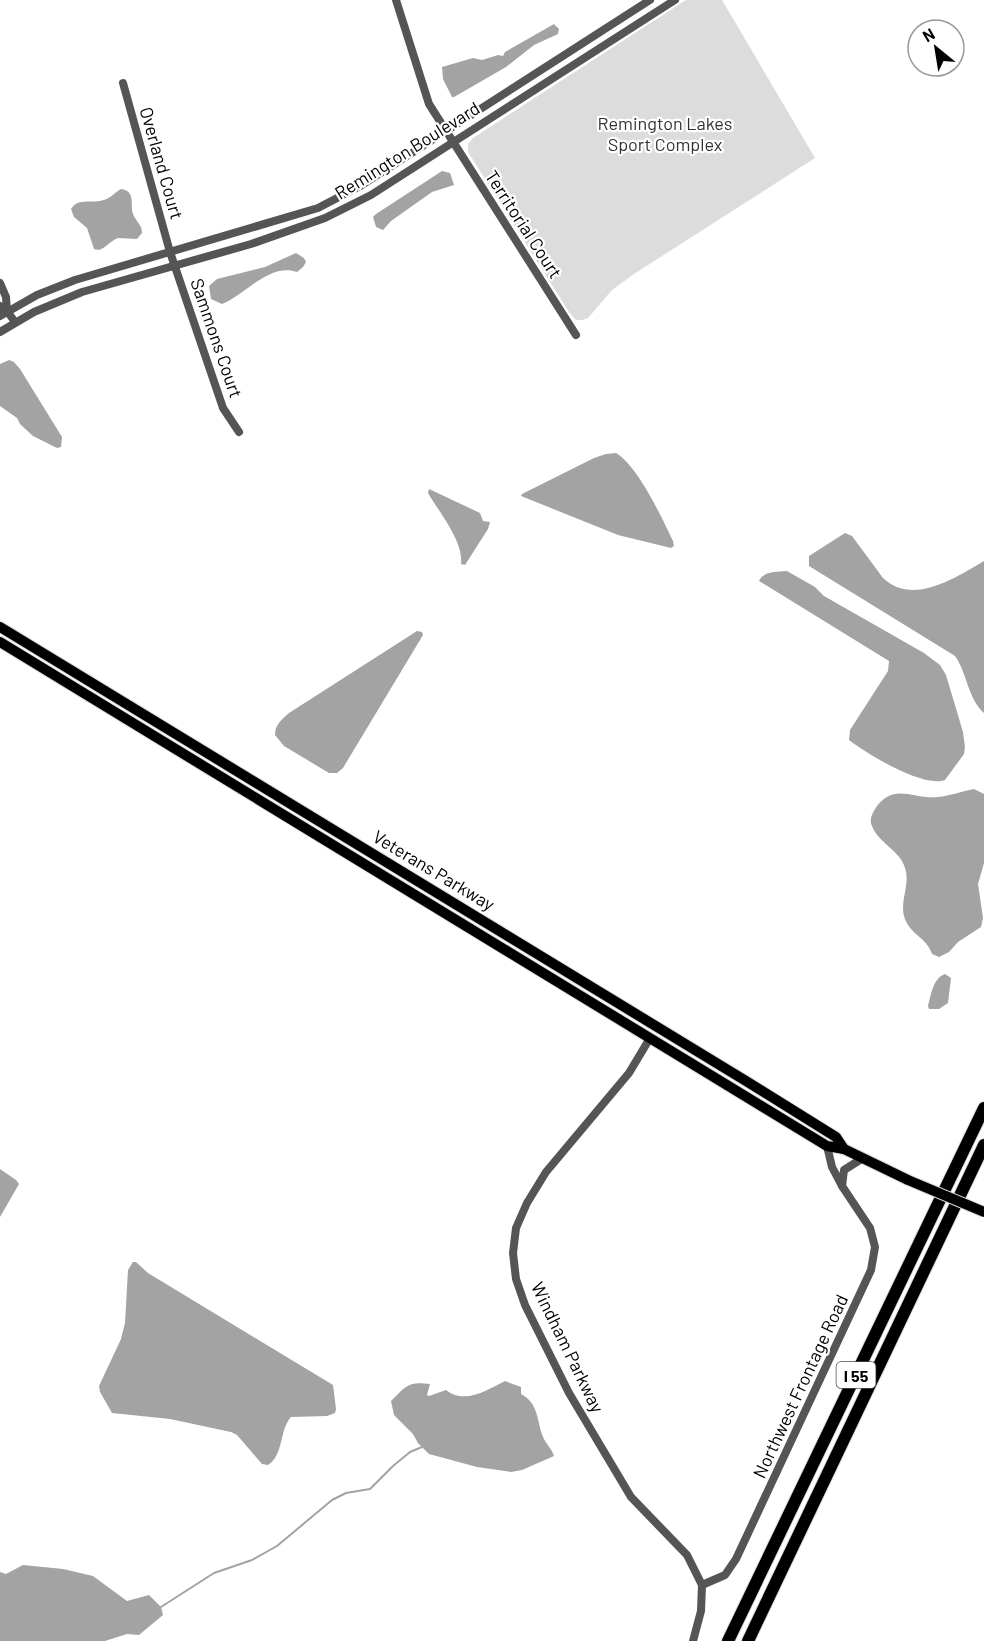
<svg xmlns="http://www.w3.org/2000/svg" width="984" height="1641" viewBox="0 0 984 1641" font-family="Barlow,sans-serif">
	<rect width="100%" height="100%" fill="#fff"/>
	<path fill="#dcdcdc" d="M686 0H722L815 158 634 274 612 290 588 318 582 320H576L569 312 468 152V144L473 138Z"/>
	<g fill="#a3a3a3">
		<path d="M554 24 559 29 558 34 534 45 506 67 454 97H452L443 79 442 67 473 58 482 60 498 55 503 56 505 52Z"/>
		<path d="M442 171 450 173 454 185 432 192 391 221 383 230 376 227 373 217 376 214Z"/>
		<path d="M121 189C136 191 130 204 133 214 136 222 142 224 142 233L137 239 118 238C109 241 103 253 94 249L87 228 74 217 71 209C78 197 92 204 104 200 111 198 115 192 121 189Z"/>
		<path d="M296 253 304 258 306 262 303 267 297 272C270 262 245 295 222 304L211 299 209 286 217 279 265 267Z"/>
		<path d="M9 360 14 362 20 369 62 437 61 447 57 448 33 436 20 424 17 418 0 406V364Z"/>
		<path d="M616 453C638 466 662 518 673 541L674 546 671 548 618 535 521 496 522 494 594 458 606 454Z"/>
		<path d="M429 489 480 513 483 521 490 522 488 529 465 565 461 564C464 542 439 512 428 493Z"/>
		<path d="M845 533 852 536 883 578C913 606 955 578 984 561V713C968 699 967 673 955 656L809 566V556Z"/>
		<path d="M787 571 815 587 824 596 924 653 940 665 946 675 963 732 965 747 964 754 945 780C923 788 867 754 849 740L850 730 888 671 889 661 759 581C763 571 777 572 787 571Z"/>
		<path d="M417 631 422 632 423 635 343 768 337 773H329L284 746 275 735C275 725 281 720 289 713Z"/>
		<path d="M974 789 984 794V863L978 884 983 918 981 927 958 942 949 952 939 957 932 954C927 938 911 935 905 919 898 899 914 882 902 861 894 848 877 840 872 826 869 820 872 814 875 809 893 781 914 800 938 797 950 796 962 791 974 789Z"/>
		<path d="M945 974 951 978 948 1003 939 1009H929L928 1006C931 995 933 978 945 974Z"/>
		<path d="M0 1169 16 1180 19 1184 0 1217Z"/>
		<path d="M133 1262H136L148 1273 333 1385 336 1409 335 1413 327 1416 291 1417C279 1430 284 1455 268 1465L262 1464 237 1435 231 1432 170 1419 112 1413 100 1392 99 1386 121 1339 125 1323 128 1270Z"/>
		<path d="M505 1381 521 1387V1394C540 1404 536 1422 544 1439 547 1445 552 1449 554 1456L522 1470 511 1472 477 1467 429 1454 418 1443 413 1434 394 1415 391 1401C406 1386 408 1381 430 1384L427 1395 429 1396 446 1390C465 1405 487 1390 505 1381Z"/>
		<path d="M23 1565 63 1569 93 1576 127 1601 149 1595 161 1607 163 1615 139 1635 127 1634 105 1641H0V1572L6 1574Z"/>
	</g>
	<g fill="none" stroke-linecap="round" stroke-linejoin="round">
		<path stroke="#a3a3a3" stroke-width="2" d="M161 1607 214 1573 252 1560 277 1546 332 1500 346 1493 370 1489 393 1466 410 1452 422 1447"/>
		<g stroke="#dbdbdb" stroke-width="12">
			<g id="major">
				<path d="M0 627 746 1081 836 1137 844 1149"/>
				<path d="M0 642 827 1146 844 1149 908 1180"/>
			</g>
		</g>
		<g stroke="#dbdbdb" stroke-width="14">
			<g id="highway">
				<path d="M728 1641 984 1108"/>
				<path d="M748 1641 984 1145"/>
			</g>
		</g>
		<g stroke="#555" stroke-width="8">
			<path d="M396 0 429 104 576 335"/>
			<path d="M123 83 170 252 223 408 239 432"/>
			<path d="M0 283 6 297 7 311"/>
			<path d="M0 306 7 311 15 322"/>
			<path d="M0 316 37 295 75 280 318 208 362 185 650 0"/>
			<path d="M0 332 34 312 82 292 251 244 325 218 371 195 675 0"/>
			<path d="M650 1038 629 1073 546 1172 527 1203 516 1228 513 1253 516 1279 525 1305 569 1393 631 1497 687 1555 702 1585 701 1611 693 1641"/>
			<path d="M827 1146 832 1167 842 1186 844 1170 863 1158"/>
			<path d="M702 1585 725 1575 736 1559 871 1270 875 1247 870 1228 842 1186"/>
		</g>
		<use href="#major" stroke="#000" stroke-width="10"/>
		<use href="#highway" stroke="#000" stroke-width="12"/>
		<g stroke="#dbdbdb" stroke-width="12" stroke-linecap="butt">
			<path id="major-bridge" d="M908 1180 984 1212"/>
		</g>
		<use href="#major-bridge" stroke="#000" stroke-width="10"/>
	</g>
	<g text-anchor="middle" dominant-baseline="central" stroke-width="4.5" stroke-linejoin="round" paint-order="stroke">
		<rect fill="#fff" stroke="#4c4c4c" stroke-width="1.5" x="836.5" y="1362" width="39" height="26" rx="4.5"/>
		<g font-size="16" font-weight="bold" fill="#000">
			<text x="856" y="1375">I 55</text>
		</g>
		<g font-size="18" fill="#333" stroke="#fff">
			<text x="665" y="123">Remington Lakes<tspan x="665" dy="21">Sport Complex</tspan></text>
		</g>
		<g font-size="18" fill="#000" stroke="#fff">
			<text transform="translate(407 150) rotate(-32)">Remington Boulevard</text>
			<text transform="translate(162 163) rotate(74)">Overland Court</text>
			<text transform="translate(524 224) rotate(57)">Territorial Court</text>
			<text transform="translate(217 338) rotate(71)">Sammons Court</text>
			<text transform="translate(434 870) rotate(31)">Veterans Parkway</text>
			<text transform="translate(568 1347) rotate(64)">Windham Parkway</text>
			<text transform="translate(800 1386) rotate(-65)">Northwest Frontage Road</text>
		</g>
	</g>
	<g transform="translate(936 48) rotate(330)"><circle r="28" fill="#ffffff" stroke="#999999" stroke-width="1.5"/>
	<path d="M0-4.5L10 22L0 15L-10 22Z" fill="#000000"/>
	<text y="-9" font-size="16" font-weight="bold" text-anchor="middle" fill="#000000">N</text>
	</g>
</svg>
